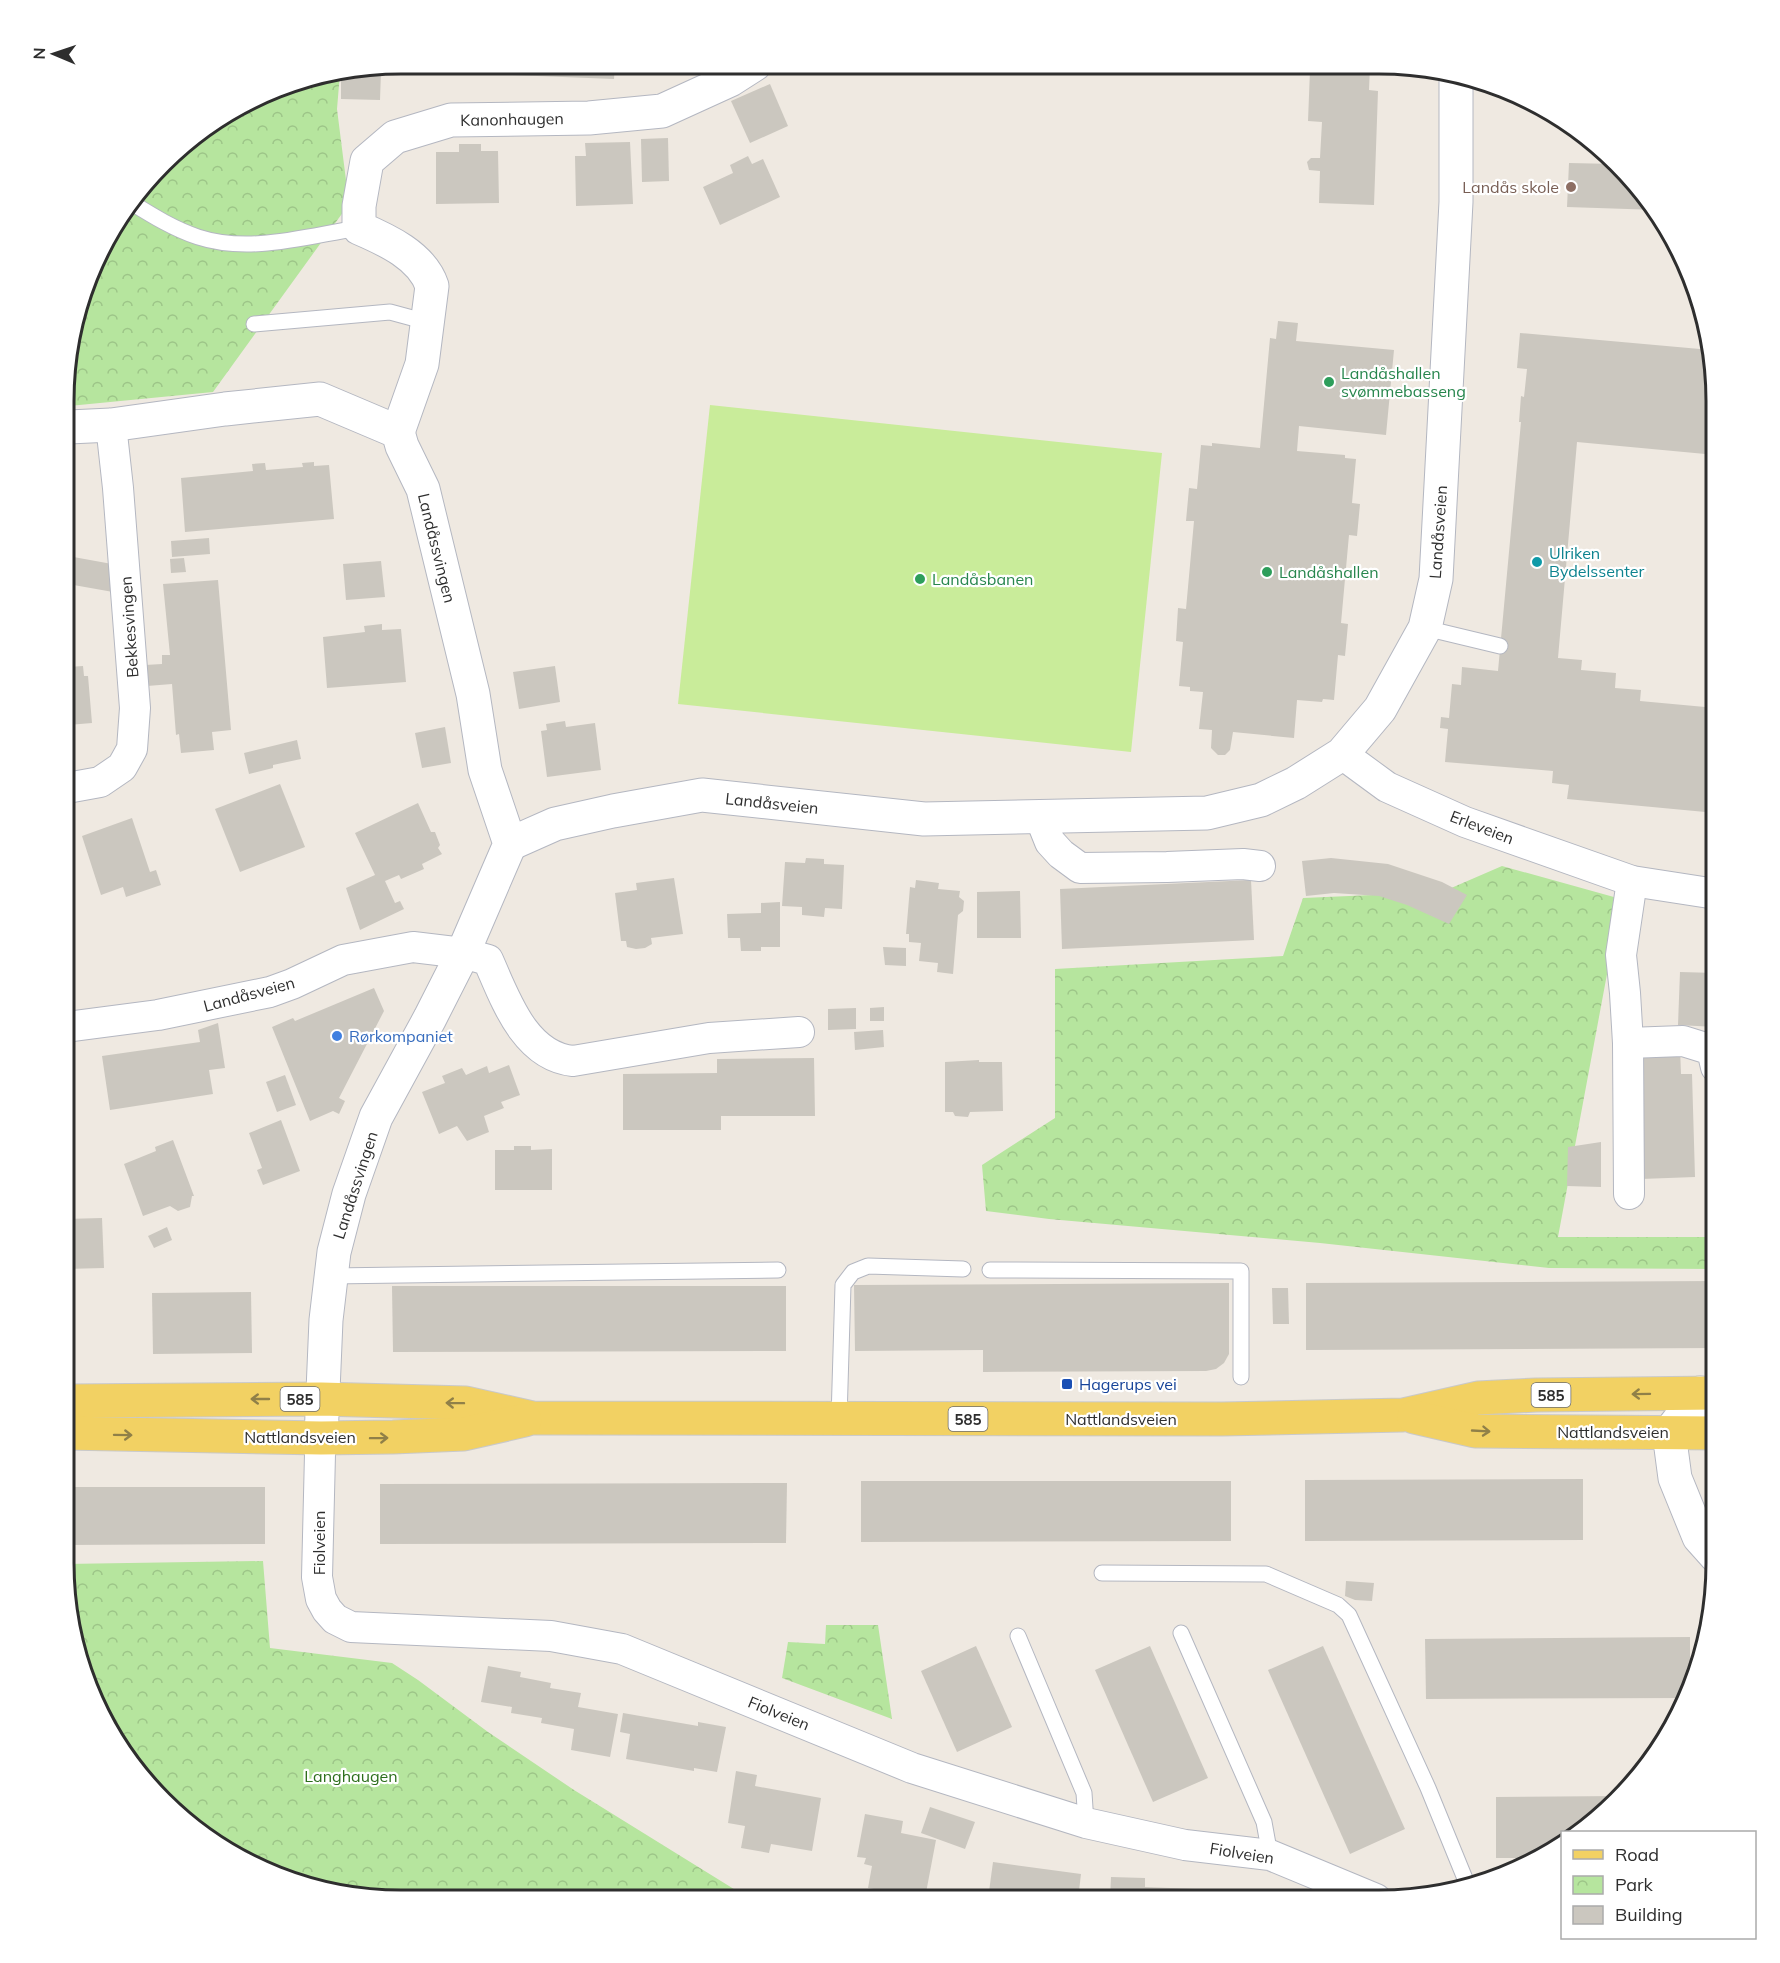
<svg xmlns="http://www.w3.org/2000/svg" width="1780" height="1963" viewBox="0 0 1780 1963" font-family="Mulish,sans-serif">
	<defs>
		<pattern id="park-crowns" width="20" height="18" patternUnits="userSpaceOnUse" patternTransform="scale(1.5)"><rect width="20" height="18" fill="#b6e59e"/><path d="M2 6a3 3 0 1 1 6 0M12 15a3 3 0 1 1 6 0" fill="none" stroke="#9dc588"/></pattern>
	</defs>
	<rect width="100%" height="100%" fill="#efe9e1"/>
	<g fill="url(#park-crowns)">
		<path d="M340 73 337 109 349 204 213 392 69 406V335L108 232 178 146 291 81Z"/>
		<path d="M1502 866 1621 899 1558 1237H1716V1269L1549 1268 1320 1243 1049 1219 986 1211 982 1165 1055 1118V969L1283 956 1303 898 1442 892Z"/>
		<path d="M263 1561 270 1648 392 1663 418 1680 488 1732 574 1790 750 1899H378L313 1888 232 1855 178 1816 120 1750 81 1671 64 1585V1564Z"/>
		<path d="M826 1625H878L892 1719 782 1678 788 1642 825 1644Z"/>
	</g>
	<path fill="#c9ec9a" d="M710 405 1162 453 1131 752 678 704Z"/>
	<g fill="#cbc7bf">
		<path d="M512 63 615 64 614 79 512 75Z"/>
		<path d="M1323 66H1370L1369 90 1378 91 1374 205 1319 203 1320 171 1309 170 1307 162 1311 158H1320L1322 122 1308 121 1310 70H1323Z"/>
		<path d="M370 68V71H381L380 100 341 99V80H339V73Z"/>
		<path d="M770 84 788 126 750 143 731 101Z"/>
		<path d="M668 138 669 181 642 182 641 139Z"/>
		<path d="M630 142 633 204 576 206 575 156H586L585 143Z"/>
		<path d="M459 144H481V151H498L499 203 436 204V152H459Z"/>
		<path d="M748 156 752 164 763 159 780 197 720 225 703 187 733 173 730 165Z"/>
		<path d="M1615 159 1658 210 1567 207 1569 163 1615 164Z"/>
		<path d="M1278 321 1298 323 1296 341 1394 350 1386 435 1299 426 1297 451 1345 455V458L1356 459 1352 503 1360 504 1357 536 1349 535 1341 623 1348 624 1345 656 1338 655 1334 700 1323 699 1322 702 1297 700 1294 738 1233 732 1230 750 1225 755H1218L1211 748 1212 730 1199 729 1203 692 1190 691V687L1179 686 1183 642 1176 641 1178 608 1186 609 1194 521H1186L1189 488 1197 489 1201 445 1212 446V443L1260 448 1270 338 1276 339Z"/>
		<path d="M1520 333 1711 350 1716 378V455L1577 442 1558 658 1582 660 1581 670 1616 673 1615 688 1641 690 1640 701 1716 708V813L1567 799 1569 785 1552 783 1553 771 1445 762 1448 729 1440 728 1441 717 1449 718 1452 684 1461 685 1462 667 1498 671 1521 422H1519L1521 396 1524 397 1527 369 1517 368Z"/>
		<path d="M314 462V466L329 465 334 519 185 532 181 478 253 471 252 464 265 463 266 470 303 467 302 463Z"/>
		<path d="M209 538 210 554 172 557 171 541Z"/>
		<path d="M68 556 112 564 113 592 68 584Z"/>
		<path d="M184 558 186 572 171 573 170 559Z"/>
		<path d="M381 561 385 597 346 600 343 564Z"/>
		<path d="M218 580 231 730 212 732 214 750 181 753 179 734 176 735 172 684 147 686 145 665 162 664V655H170L163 584Z"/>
		<path d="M382 624V630L401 629 406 682 327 688 323 637 365 632 364 626Z"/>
		<path d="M83 666 84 676H88L92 723 68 725V667Z"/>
		<path d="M555 666 560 702 519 709 513 672Z"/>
		<path d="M565 721 566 727 595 723 601 770 547 777 541 731 547 730 546 724Z"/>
		<path d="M445 727 451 763 422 768 415 733Z"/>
		<path d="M297 740 301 759 273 765V768L249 774 244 753Z"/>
		<path d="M280 784 305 847 240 872 215 809Z"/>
		<path d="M418 803 431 832H435L440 845 438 848 442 854 422 864 424 869 401 879 399 875 385 881 395 903 400 901 404 909 360 930 346 888 375 875 355 833Z"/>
		<path d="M132 818 150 872 156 870 161 885 126 897 123 887 101 895 82 836Z"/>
		<path d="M806 858 824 859V864L844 865 842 909 825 908 824 917 802 915V907L782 906 785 862 805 863Z"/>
		<path d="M1331 858 1388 864 1442 882 1467 895 1449 924 1407 905 1379 896 1334 893 1306 896 1302 861Z"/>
		<path d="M674 878 683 934 651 938 652 944 645 948 636 949 627 947 626 941H621L615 893 637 890 636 883Z"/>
		<path d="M916 880 939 883 938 889 960 891 959 897 964 901 963 911 958 915 953 974 937 972 938 963 919 961 921 943 909 942V934H906L910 887 915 888Z"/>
		<path d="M1251 880 1254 940 1062 949 1060 889Z"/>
		<path d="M1020 891 1021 938H977V892Z"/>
		<path d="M780 902V947H761V951H741L740 938H728L727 914 761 913V903Z"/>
		<path d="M883 947 906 948V966L885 965Z"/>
		<path d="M1680 972 1716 973V1027L1678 1025Z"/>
		<path d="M374 988 384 1011 339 1098 345 1101 339 1114 333 1111 310 1121 272 1027 293 1018 295 1021Z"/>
		<path d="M884 1007V1021H870V1008Z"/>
		<path d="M856 1008V1029L828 1030V1009Z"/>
		<path d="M218 1023 225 1068 209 1070 213 1094 110 1110 102 1056 200 1042 198 1030Z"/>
		<path d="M883 1030 884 1047 855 1050 854 1032Z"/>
		<path d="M1680 1048 1681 1074H1692L1695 1177 1641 1179 1638 1075H1644L1643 1049Z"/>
		<path d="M814 1058 815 1116H721V1130H623V1074L717 1073V1059Z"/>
		<path d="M979 1060V1062H1002L1003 1111 970 1112 968 1117 955 1116 953 1112H945V1062Z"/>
		<path d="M509 1065 520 1095 501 1102 504 1108 484 1116 489 1132 467 1141 457 1126 439 1134 422 1092 445 1083 442 1076 462 1068 466 1075 487 1066 489 1073Z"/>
		<path d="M285 1075 296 1105 277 1112 266 1082Z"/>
		<path d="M281 1120 300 1171 263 1185 257 1170 262 1168 249 1133Z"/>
		<path d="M173 1140 194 1196H192L190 1207 178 1211 170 1206 143 1216 124 1164 156 1151 155 1147Z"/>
		<path d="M1601 1142V1187L1567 1186 1568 1147Z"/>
		<path d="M514 1146H531V1150L552 1149V1190H495V1150H514Z"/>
		<path d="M102 1218 104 1268 65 1269V1219Z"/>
		<path d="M167 1227 172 1240 154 1248 148 1236Z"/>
		<path d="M1716 1281V1348L1306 1350V1283Z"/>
		<path d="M1229 1283V1354L1224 1363 1216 1369 1206 1371 983 1372V1350L855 1351 854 1285Z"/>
		<path d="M392 1286H786V1351L393 1352Z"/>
		<path d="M1272 1288H1288L1289 1324H1273Z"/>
		<path d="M251 1292 252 1353 153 1354 152 1293Z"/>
		<path d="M1583 1479V1540L1305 1541V1480Z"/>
		<path d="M861 1481H1231V1541L861 1542Z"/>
		<path d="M787 1483 786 1543 380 1544V1484Z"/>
		<path d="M64 1487H265V1544L64 1545Z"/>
		<path d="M1346 1581 1374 1583 1372 1601 1355 1600 1345 1596Z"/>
		<path d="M1690 1637V1687L1686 1698 1426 1699 1425 1639Z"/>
		<path d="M976 1646 1012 1727 957 1752 921 1671Z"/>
		<path d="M1150 1646 1208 1778 1153 1802 1095 1670Z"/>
		<path d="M1323 1646 1405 1829 1350 1854 1268 1670Z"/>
		<path d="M488 1666 521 1672 520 1677 551 1683 550 1688 581 1693 578 1707 618 1714 610 1757 571 1750 574 1729 541 1723 542 1718 511 1713 512 1707 481 1702Z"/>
		<path d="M623 1713 698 1726V1722L726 1727 717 1772 694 1768V1771L626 1759 630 1734 620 1732Z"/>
		<path d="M736 1771 757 1775 755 1786 821 1798 812 1851 771 1844 769 1853 741 1848 745 1826 728 1823Z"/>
		<path d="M1622 1796 1580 1832H1562V1846L1538 1858H1496V1797Z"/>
		<path d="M930 1807 975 1822 965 1849 921 1833Z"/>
		<path d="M865 1814 903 1821 901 1833 936 1840 925 1898 868 1888 872 1866 864 1864 866 1858 857 1857Z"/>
		<path d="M993 1862 1081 1874 1078 1899H988Z"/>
		<path d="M1111 1877 1145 1878V1887L1195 1889V1899H1110Z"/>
	</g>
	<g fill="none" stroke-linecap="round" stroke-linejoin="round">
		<g stroke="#b4b7c1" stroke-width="17">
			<g id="service">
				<path d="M132 203C153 216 174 229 198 237 250 254 307 236 359 228"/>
				<path d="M254 324 390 312 427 322"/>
				<path d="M1425 628 1500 646"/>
				<path d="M990 1270 1241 1271V1377"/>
				<path d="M331 1276 778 1270"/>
				<path d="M839 1419 843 1285 853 1272 868 1266 963 1269"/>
				<path d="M1102 1573 1266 1574 1338 1605 1349 1615 1428 1788 1468 1886"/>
				<path d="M1181 1633 1264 1822 1270 1855"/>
				<path d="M1018 1636 1084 1793 1086 1823"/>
			</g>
		</g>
		<g stroke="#b4b7c1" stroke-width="32">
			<g id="minor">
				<path d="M1342 754 1387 787 1465 822 1632 881 1716 894"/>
				<path d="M67 788 100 782 122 767 132 749 135 708 118 488 111 425"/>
				<path d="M1040 817 1050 842 1061 854 1080 868 1167 867 1243 864 1260 866"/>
				<path d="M1632 881 1621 955 1625 993 1628 1043 1683 1041 1712 1050 1716 1067"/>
				<path d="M66 1027 158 1015 270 992 292 984 343 960 413 947 463 953 488 960C505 998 524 1056 573 1061L709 1038 799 1032"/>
				<path d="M1628 1043 1629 1194"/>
				<path d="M320 1454 317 1577 321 1599 327 1610 335 1619 351 1627 551 1636 622 1649 912 1768 1086 1823 1185 1845 1270 1855 1376 1899"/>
			</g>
		</g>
		<g stroke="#b4b7c1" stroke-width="35">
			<g id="tertiary">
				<path d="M69 427 111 425 225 409 320 399 398 432 402 446 423 489 473 694 485 770 510 844 463 953 430 1018 376 1117 349 1194 334 1252 326 1320 321 1438"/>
				<path d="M398 432 422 364 432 286C422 256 387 240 359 228V206L367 161 395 137 451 120 589 118 662 111 730 80 755 64"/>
				<path d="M510 844 555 824 613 811 702 795 924 819 1207 813 1261 800 1296 783 1342 754 1380 709 1425 628 1436 579 1456 202V77"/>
			</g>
		</g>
		<g stroke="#b4b7c1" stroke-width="35">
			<path id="secondary" d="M1716 1417 1700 1393 1669 1433 1675 1478 1699 1537 1716 1556"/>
		</g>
		<g stroke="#c9c9c9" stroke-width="35">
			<g id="primary">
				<path d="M65 1401 321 1399 466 1403 533 1418 1222 1419 1403 1415 1478 1398 1536 1395 1716 1393"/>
				<path d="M1414 1417 1475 1431 1716 1433"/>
				<path d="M64 1433 321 1438 393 1437 464 1434 525 1420"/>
			</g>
		</g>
		<use href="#service" stroke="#fff" stroke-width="15"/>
		<use href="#minor" stroke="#fff" stroke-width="30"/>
		<use href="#tertiary" stroke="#fff" stroke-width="33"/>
		<use href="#secondary" stroke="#fff" stroke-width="33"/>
		<use href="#primary" stroke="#f2d163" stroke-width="33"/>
	</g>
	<defs><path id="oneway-shaft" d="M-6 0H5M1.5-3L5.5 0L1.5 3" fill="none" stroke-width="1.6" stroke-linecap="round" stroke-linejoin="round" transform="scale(1.5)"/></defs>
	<g stroke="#908048">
		<use href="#oneway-shaft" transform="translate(1641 1394) rotate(179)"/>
		<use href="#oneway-shaft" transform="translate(260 1399) rotate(180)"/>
		<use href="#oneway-shaft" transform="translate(455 1403) rotate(-179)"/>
		<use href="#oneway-shaft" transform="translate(1481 1431) rotate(3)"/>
		<use href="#oneway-shaft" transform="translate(123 1435) rotate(1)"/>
		<use href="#oneway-shaft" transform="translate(379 1438) rotate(-1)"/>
	</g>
	<circle fill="#8d6e63" stroke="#fff" stroke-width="2" cx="1571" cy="187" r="6"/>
	<g fill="#2e9e5b" stroke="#fff" stroke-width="2">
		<circle cx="1329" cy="382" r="6"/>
		<circle cx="1267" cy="572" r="6"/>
		<circle cx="920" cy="579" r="6"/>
	</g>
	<circle fill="#0f9aa8" stroke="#fff" stroke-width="2" cx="1537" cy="562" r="6"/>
	<circle fill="#3f7fe0" stroke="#fff" stroke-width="2" cx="337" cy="1036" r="6"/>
	<rect fill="#1a4fb4" stroke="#fff" stroke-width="2" x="1061" y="1378" width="12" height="12" rx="3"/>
	<g text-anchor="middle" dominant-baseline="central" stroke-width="4.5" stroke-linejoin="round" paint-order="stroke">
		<g fill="#fff" stroke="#6d6d6d" stroke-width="1.5">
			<rect x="1531.5" y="1383" width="39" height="24" rx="4.5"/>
			<rect x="280.5" y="1387" width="39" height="24" rx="4.5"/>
			<rect x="948.5" y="1407" width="39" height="24" rx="4.5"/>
		</g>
		<g font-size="15" font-weight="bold" fill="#2e2e2e">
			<text x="1551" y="1395">585</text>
			<text x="300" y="1399">585</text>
			<text x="968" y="1419">585</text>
		</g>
		<g font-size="16" fill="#2e2e2e" stroke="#fff">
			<text transform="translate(512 119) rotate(-1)">Kanonhaugen</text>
			<text transform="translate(1438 532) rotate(-86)">Landåsveien</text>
			<text transform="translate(437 548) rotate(76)">Landåssvingen</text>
			<text transform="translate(129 627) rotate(-94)">Bekkesvingen</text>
			<text transform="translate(772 803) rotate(6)">Landåsveien</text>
			<text transform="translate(1482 827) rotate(21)">Erleveien</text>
			<text transform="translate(249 994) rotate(-15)">Landåsveien</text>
			<text transform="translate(355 1185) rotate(-72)">Landåssvingen</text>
			<text x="1121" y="1419">Nattlandsveien</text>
			<text x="1613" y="1432">Nattlandsveien</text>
			<text x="300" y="1437">Nattlandsveien</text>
			<text transform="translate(319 1543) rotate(-90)">Fiolveien</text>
			<text transform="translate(779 1713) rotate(22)">Fiolveien</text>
			<text transform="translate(1242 1853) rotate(9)">Fiolveien</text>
		</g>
		<g font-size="16" fill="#785e54" stroke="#fff" text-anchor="end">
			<text x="1559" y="187">Landås skole</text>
		</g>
		<g font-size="16" fill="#27864d" stroke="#fff" text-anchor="start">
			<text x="1341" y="373">Landåshallen<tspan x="1341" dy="18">svømmebasseng</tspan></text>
			<text x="1279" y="572">Landåshallen</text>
			<text x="932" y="579">Landåsbanen</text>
		</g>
		<g font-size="16" fill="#0d838f" stroke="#fff" text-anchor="start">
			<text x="1549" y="553">Ulriken<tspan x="1549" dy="18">Bydelssenter</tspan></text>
		</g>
		<g font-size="16" fill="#366cbe" stroke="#fff" text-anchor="start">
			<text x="349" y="1036">Rørkompaniet</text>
		</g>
		<g font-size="16" fill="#164399" stroke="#fff" text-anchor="start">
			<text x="1079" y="1384">Hagerups vei</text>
		</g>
		<g font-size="16" fill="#2c6e1b" stroke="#fff">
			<text x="351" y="1776">Langhaugen</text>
		</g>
	</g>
	<path d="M0 0H1780V1963H0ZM401 74H1379A327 327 0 0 1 1706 401V1563A327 327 0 0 1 1379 1890H401A327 327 0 0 1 74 1563V401A327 327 0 0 1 401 74Z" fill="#fff" fill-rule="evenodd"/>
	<path fill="none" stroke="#2e2e2e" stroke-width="3" d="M401 74H1379A327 327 0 0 1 1706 401V1563A327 327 0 0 1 1379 1890H401A327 327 0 0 1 74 1563V401A327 327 0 0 1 401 74Z"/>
	<rect x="1561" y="1831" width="195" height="108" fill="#ffffff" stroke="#ababab" stroke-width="1.5"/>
	<rect x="1573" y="1850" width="30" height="9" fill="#f2d163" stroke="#ababab" stroke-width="1.5"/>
	<text x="1615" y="1861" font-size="18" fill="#2e2e2e">Road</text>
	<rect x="1573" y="1876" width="30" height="18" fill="url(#park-crowns)" stroke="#ababab" stroke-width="1.5"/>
	<text x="1615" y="1891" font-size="18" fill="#2e2e2e">Park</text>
	<rect x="1573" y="1906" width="30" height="18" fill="#cbc7bf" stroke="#ababab" stroke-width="1.5"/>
	<text x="1615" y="1921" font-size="18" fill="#2e2e2e">Building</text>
	<g transform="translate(54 54) rotate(272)" stroke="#ffffff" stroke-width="4.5" paint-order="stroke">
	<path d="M0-4.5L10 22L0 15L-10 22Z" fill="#2e2e2e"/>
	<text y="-9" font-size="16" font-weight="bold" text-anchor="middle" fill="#2e2e2e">N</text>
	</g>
</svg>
